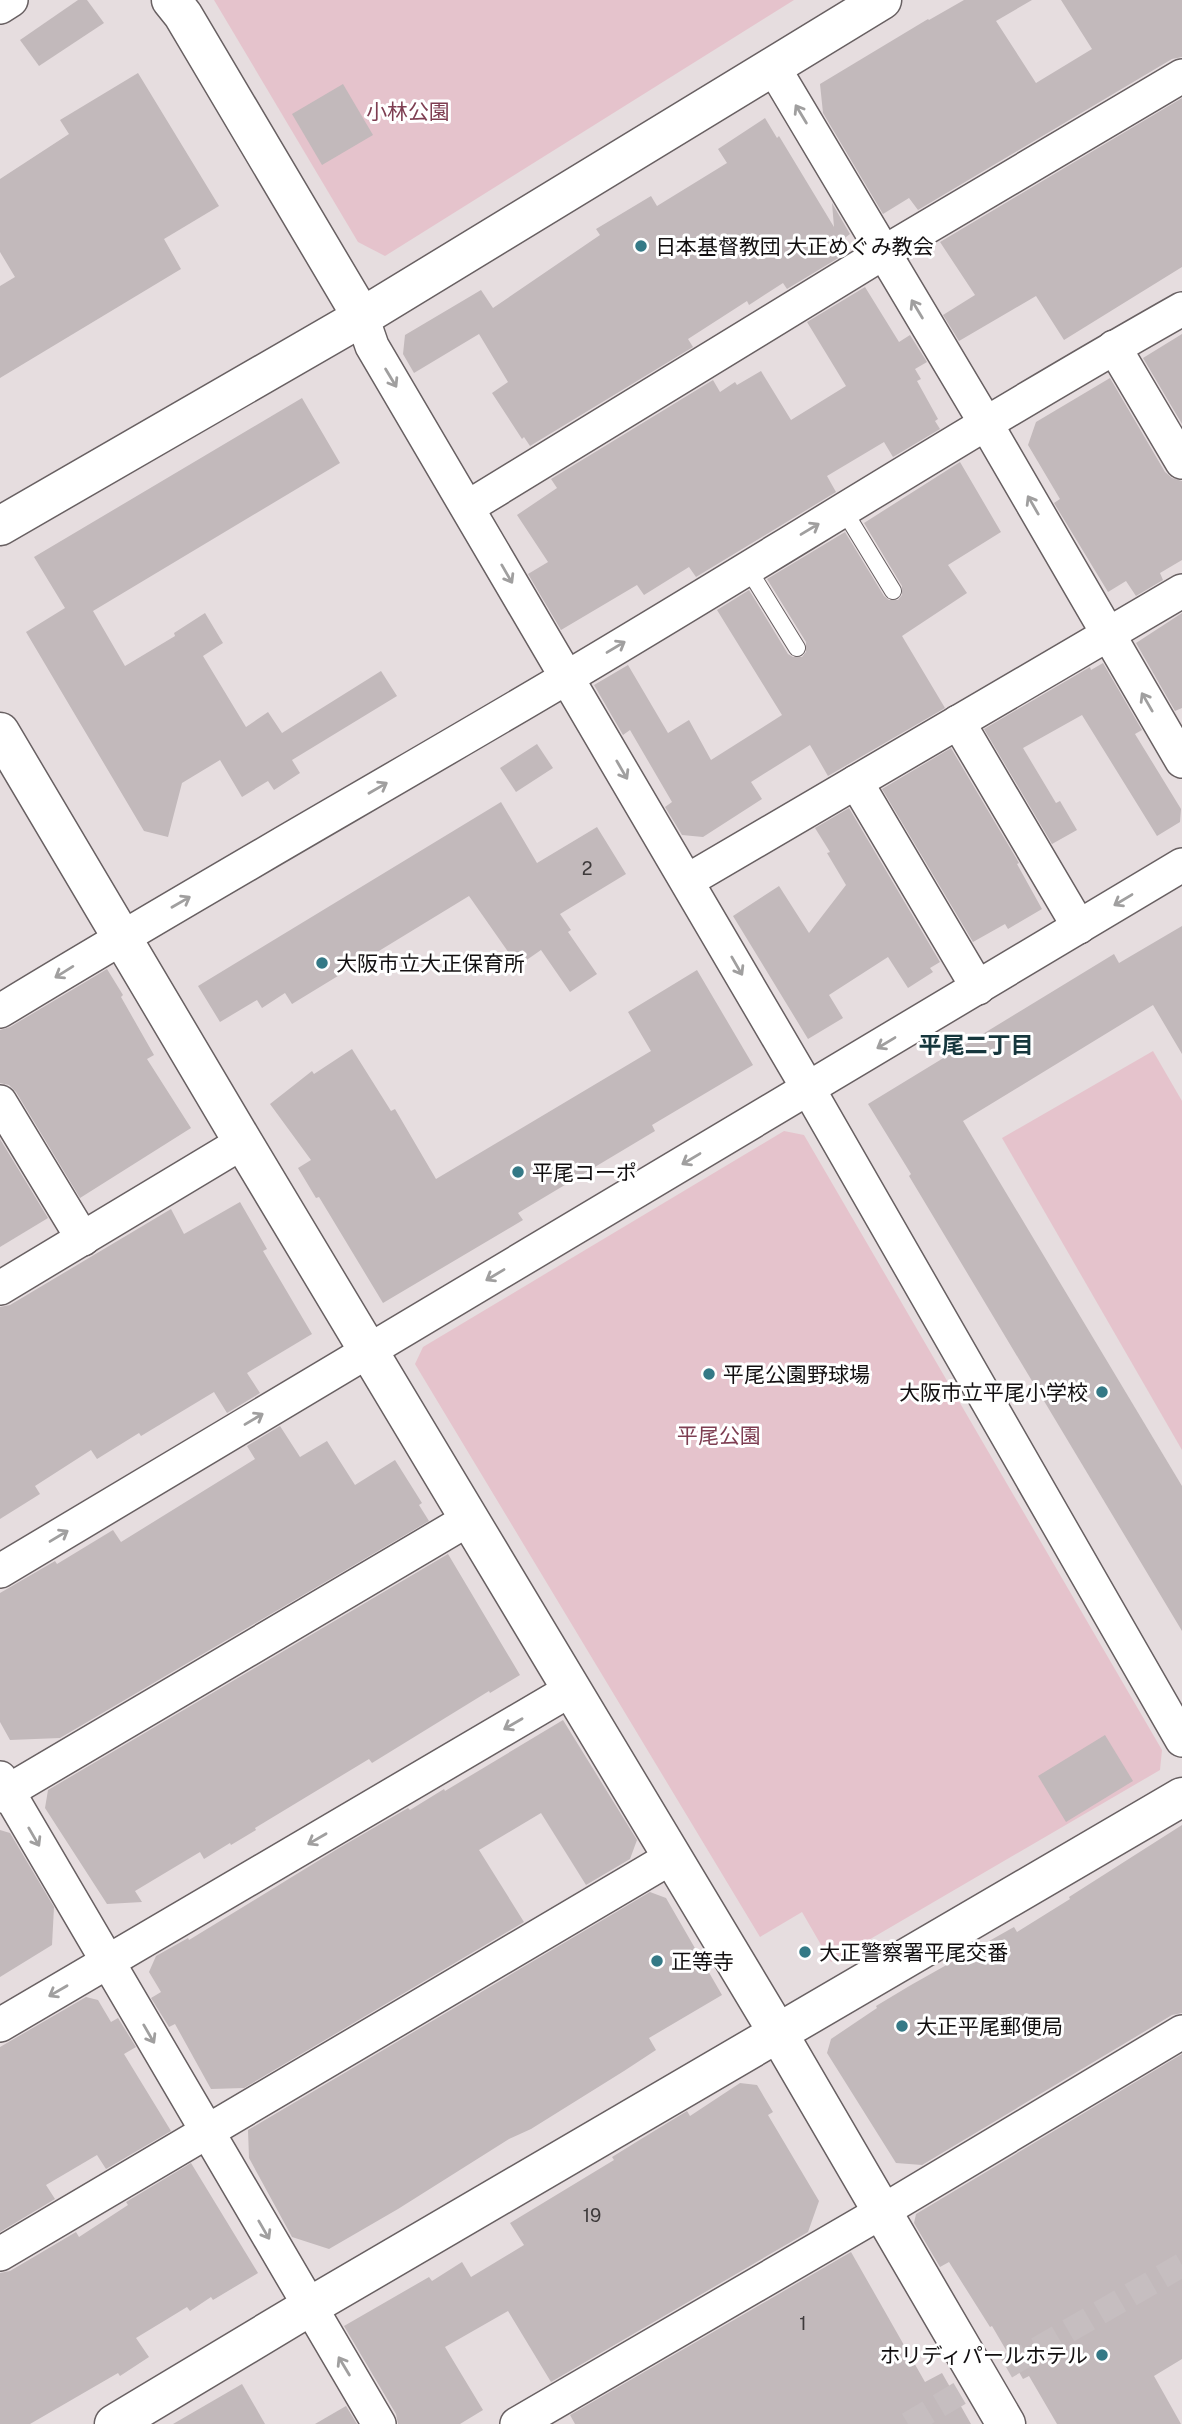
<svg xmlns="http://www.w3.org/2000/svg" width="1182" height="2424" viewBox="0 0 1182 2424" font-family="'Public Sans','Noto Sans JP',sans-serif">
	<rect width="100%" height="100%" fill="#e6dddf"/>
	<g fill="#e5c3cc">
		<path d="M214 0H794L385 256 358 242Z"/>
		<path d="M1153 1051 1182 1101V1450L1002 1138Z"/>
		<path d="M784 1131 804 1135 1162 1750 1160 1770 831 1962 802 1912 760 1937 415 1364 423 1347Z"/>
	</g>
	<g fill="#c2b9bb">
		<path d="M78 0H87L104 23 39 66 20 40Z"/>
		<path d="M964 0H1032L996 21 1036 83 1092 49 1061 0H1182V57L1172 59 918 210 909 198 883 214 823 113 820 84 928 19 929 20Z"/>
		<path d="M138 73 219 206 164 239 181 269 0 378V286L15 277 0 252V179L69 134 60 120Z"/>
		<path d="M343 84 373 135 322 165 292 114Z"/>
		<path d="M1182 98V267L1064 340 1036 296 959 341 943 315 975 295 940 242Z"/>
		<path d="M765 118 777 138 779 136 834 227 832 203 850 234 842 240 846 247 842 250 845 254 787 289 783 283 749 305 747 301 688 339 693 347 530 446 524 437 522 439 492 393 508 382 479 334 414 373 403 354 405 335 481 290 493 308 600 235 596 229 651 196 657 206 727 163 718 149Z"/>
		<path d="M865 287 899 342 910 335 927 362 915 369 921 379 917 381 938 419 935 421 940 429 893 457 884 442 827 476 836 492 696 577 689 567 644 595 637 585 561 630 528 574 548 562 517 515 557 488 551 479 713 380 720 392 735 382 737 385 761 371 791 420 846 386 807 322Z"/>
		<path d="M1182 334V424L1143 358Z"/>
		<path d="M1110 378 1165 472 1172 478 1182 481V560L1160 573 1163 580 1136 596 1126 581 1108 592 1054 503 1060 499 1028 445 1036 422Z"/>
		<path d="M302 398 340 463 93 611 125 666 175 636 174 633 205 613 223 643 203 656 246 727 268 712 282 733 381 671 397 696 292 760 300 773 274 790 268 781 242 797 220 760 182 783 168 837 144 831 26 632 65 608 34 557Z"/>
		<path d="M960 462 1001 532 948 565 967 593 902 636 945 708 828 776 810 745 751 782 762 799 703 837 682 835 665 807 672 802 630 730 623 735 594 685 628 665 668 733 689 720 711 760 782 715 717 610 749 590 788 654 793 657H802L806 652V642L767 579 845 532 884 596 889 600H898L902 595V586L864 523Z"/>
		<path d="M1182 613V708L1175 711 1136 643Z"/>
		<path d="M1103 663 1142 730 1135 734 1181 809 1180 822 1157 836 1082 715 1023 748 1056 803 1060 801 1077 830 1052 844 984 729 1090 667 1091 670Z"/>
		<path d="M537 744 553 768 516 792 500 768Z"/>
		<path d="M951 748 1019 863 1017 864 1042 909 1008 929 1005 924 973 942 882 789Z"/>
		<path d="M501 802 537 863 597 827 626 874 560 914 571 930 568 932 597 974 570 992 541 950 518 966 469 896 292 1004 285 993 262 1008 257 1000 220 1022 198 986Z"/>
		<path d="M849 808 940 962 930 968 933 972 908 988 888 957 829 995 843 1018 808 1039 733 916 779 886 809 933 846 885 827 853 830 852 815 828Z"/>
		<path d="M1182 926V1054L1153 1005 963 1121 1182 1486V1631L909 1176 911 1174 868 1104 1114 954 1119 963Z"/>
		<path d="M107 969 123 995 121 997 154 1055 147 1059 191 1128 80 1198 16 1092 9 1085 0 1083V1030L10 1027Z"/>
		<path d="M697 970 753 1065 652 1125 655 1131 518 1213 523 1220 383 1303 319 1197 316 1198 298 1168 311 1160 270 1104 312 1071 314 1074 352 1049 391 1111 395 1109 436 1179 651 1051 628 1012Z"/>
		<path d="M0 1139 48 1218 0 1247Z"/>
		<path d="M240 1202 267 1249 263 1251 312 1334 247 1373 260 1393 227 1413 214 1392 141 1436 139 1433 97 1459 91 1450 35 1486 40 1494 0 1519V1307L10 1305 171 1209 184 1234Z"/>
		<path d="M280 1426 300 1457 327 1441 355 1485 395 1460 422 1503 419 1505 429 1521 60 1738 10 1740 0 1722V1593L55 1561 57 1564 113 1530 121 1542 255 1459 247 1446Z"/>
		<path d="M448 1554 520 1675 490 1693 489 1691 372 1763 369 1759 255 1828 256 1830 231 1845 230 1843 204 1859 200 1852 135 1891 142 1902 107 1904 45 1808 48 1790Z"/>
		<path d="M563 1720 637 1840 630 1859 586 1885 541 1813 479 1850 524 1922 244 2088 211 2089 175 2024 169 2027 151 1998 161 1992 149 1972 156 1956 188 1938 189 1940 339 1848 408 1808 410 1810 444 1789 445 1791Z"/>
		<path d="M1105 1735 1133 1781 1066 1822 1038 1776Z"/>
		<path d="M1182 1825V2013L1172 2015 922 2165 896 2163 827 2053 831 2039 877 2008 876 2006 911 1985 1014 1927 1017 1932 1070 1899 1069 1897Z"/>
		<path d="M0 1830 10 1833 54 1907 52 1945 0 1977Z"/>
		<path d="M650 1892 666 1898 722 1995 649 2038 656 2050 624 2071 531 2129 509 2139 398 2209 329 2249 292 2237 249 2158 248 2130Z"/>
		<path d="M86 1997 98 2000 111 2022 118 2018 136 2047 124 2054 171 2131 106 2169 97 2155 46 2185 55 2199 0 2232V2047Z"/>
		<path d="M1182 2054V2359L1154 2376 1181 2424H1057L1029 2376 1023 2379 992 2326 990 2327 949 2262 940 2267 914 2223 916 2214Z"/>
		<path d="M740 2083 757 2085 773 2112 768 2115 819 2201 808 2232 551 2382 508 2311 445 2347 483 2410 460 2424H398L396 2414 344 2326 429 2277 432 2281 462 2262 471 2277 524 2245 510 2223 614 2160 612 2157 646 2136 687 2111 690 2116Z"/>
		<path d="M191 2163 258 2273 213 2300 211 2297 190 2311 187 2307 136 2338 149 2357 120 2376 118 2373 30 2424H0V2273L10 2271 76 2232 79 2237 128 2205 126 2202Z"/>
		<path d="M851 2252 925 2382 942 2373 971 2424H575L570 2415Z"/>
		<path d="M242 2384 265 2424H173Z"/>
		<path d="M346 2406 357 2424H315Z"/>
	</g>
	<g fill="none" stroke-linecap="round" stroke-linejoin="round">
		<g stroke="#c6bec0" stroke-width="24" stroke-dasharray="24 12" stroke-linecap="butt">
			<path d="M1006 2367 1182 2265"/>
			<path d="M908 2424 962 2392"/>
		</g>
		<g stroke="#686062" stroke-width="18">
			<g id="service">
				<path d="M843 509 893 591"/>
				<path d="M747 567 797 648"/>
			</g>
		</g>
		<g stroke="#686062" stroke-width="36">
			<g id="minor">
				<path d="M0 7 11 0"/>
				<path d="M772 65 985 422 1182 761"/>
				<path d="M362 317 372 346 809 1090 1182 1740"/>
				<path d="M1114 347 1182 462"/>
				<path d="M468 507 883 253 1182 76"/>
				<path d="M958 722 1079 927"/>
				<path d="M856 782 978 988"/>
				<path d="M687 881 1182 591"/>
				<path d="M0 1011C187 897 377 790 566 678 772 556 973 427 1182 309"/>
				<path d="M0 1102 83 1239"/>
				<path d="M0 1288 243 1142"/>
				<path d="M0 1571 1182 865"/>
				<path d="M0 1778 379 2424"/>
				<path d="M0 1796 469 1519"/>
				<path d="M0 2025 572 1689"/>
				<path d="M0 2254 672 1857"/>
				<path d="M517 2424 883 2211 1182 2032"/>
			</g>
		</g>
		<g stroke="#686062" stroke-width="41">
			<g id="tertiary">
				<path d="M171 0 183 15 362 317"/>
				<path d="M0 526 362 317 882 0"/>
				<path d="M0 732 243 1142 778 2033 1006 2424"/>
				<path d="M114 2424 309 2307 1182 1797"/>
			</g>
		</g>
		<use href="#service" stroke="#fff" stroke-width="16"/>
		<use href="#minor" stroke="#fff" stroke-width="33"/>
		<use href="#tertiary" stroke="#fff" stroke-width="38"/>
	</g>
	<defs><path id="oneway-shaft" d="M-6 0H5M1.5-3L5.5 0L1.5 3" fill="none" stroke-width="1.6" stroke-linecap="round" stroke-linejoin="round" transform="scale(1.75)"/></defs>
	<g stroke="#a09f9f">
		<use href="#oneway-shaft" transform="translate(801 114) rotate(-121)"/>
		<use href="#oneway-shaft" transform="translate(917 309) rotate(-121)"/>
		<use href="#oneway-shaft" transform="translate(391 378) rotate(59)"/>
		<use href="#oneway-shaft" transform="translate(1033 505) rotate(-120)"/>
		<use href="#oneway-shaft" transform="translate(810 529) rotate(-31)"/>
		<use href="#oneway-shaft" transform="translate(507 574) rotate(60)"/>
		<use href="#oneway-shaft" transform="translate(616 647) rotate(-31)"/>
		<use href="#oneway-shaft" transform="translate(1147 702) rotate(-120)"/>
		<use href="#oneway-shaft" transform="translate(622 770) rotate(60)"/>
		<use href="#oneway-shaft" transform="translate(378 788) rotate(-30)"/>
		<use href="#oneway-shaft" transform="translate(1123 900) rotate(149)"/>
		<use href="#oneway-shaft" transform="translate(181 902) rotate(-30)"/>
		<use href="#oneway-shaft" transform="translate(737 966) rotate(60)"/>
		<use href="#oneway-shaft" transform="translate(64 972) rotate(148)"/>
		<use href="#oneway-shaft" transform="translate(886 1043) rotate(149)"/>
		<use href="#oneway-shaft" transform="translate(691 1159) rotate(149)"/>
		<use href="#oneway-shaft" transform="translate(495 1275) rotate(149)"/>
		<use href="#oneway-shaft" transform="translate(254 1419) rotate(-31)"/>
		<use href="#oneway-shaft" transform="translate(59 1536) rotate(-31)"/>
		<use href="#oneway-shaft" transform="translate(513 1724) rotate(150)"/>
		<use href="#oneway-shaft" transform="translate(34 1837) rotate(60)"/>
		<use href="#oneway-shaft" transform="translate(317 1839) rotate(150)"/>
		<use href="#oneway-shaft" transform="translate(58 1991) rotate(150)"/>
		<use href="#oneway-shaft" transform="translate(149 2034) rotate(60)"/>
		<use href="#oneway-shaft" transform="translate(264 2230) rotate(60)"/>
		<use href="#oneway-shaft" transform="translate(344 2366) rotate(-121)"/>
	</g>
	<g fill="#347986" stroke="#fff" stroke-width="2.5">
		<circle cx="641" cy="246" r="7"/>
		<circle cx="322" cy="963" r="7"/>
		<circle cx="518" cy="1172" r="7"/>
		<circle cx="709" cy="1374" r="7"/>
		<circle cx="1102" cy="1392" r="7"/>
		<circle cx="805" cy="1952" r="7"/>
		<circle cx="657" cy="1961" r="7"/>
		<circle cx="902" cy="2026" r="7"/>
		<circle cx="1102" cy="2355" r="7"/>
	</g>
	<g text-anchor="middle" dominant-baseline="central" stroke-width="6" stroke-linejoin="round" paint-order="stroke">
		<g font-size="18" fill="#3e3a3b">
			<text x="587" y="868">2</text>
			<text x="592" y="2215">19</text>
			<text x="803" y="2323">1</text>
		</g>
		<g font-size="21" fill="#7e3e52" stroke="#fff">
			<text x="408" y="111">小林公園</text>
			<text x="719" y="1435">平尾公園</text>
		</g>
		<g font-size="21" fill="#120f10" stroke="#fff" text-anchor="start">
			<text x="655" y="246">日本基督教団 大正めぐみ教会</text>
			<text x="336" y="963">大阪市立大正保育所</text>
			<text x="532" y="1172">平尾コーポ</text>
			<text x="723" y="1374">平尾公園野球場</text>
			<text x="1088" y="1392" text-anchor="end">大阪市立平尾小学校</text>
			<text x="819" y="1952">大正警察署平尾交番</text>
			<text x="671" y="1961">正等寺</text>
			<text x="916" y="2026">大正平尾郵便局</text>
			<text x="1088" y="2355" text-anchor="end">ホリディパールホテル</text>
		</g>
		<g font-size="23" font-weight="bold" fill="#16373d" stroke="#fff">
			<text x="976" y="1044">平尾二丁目</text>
		</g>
	</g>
</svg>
